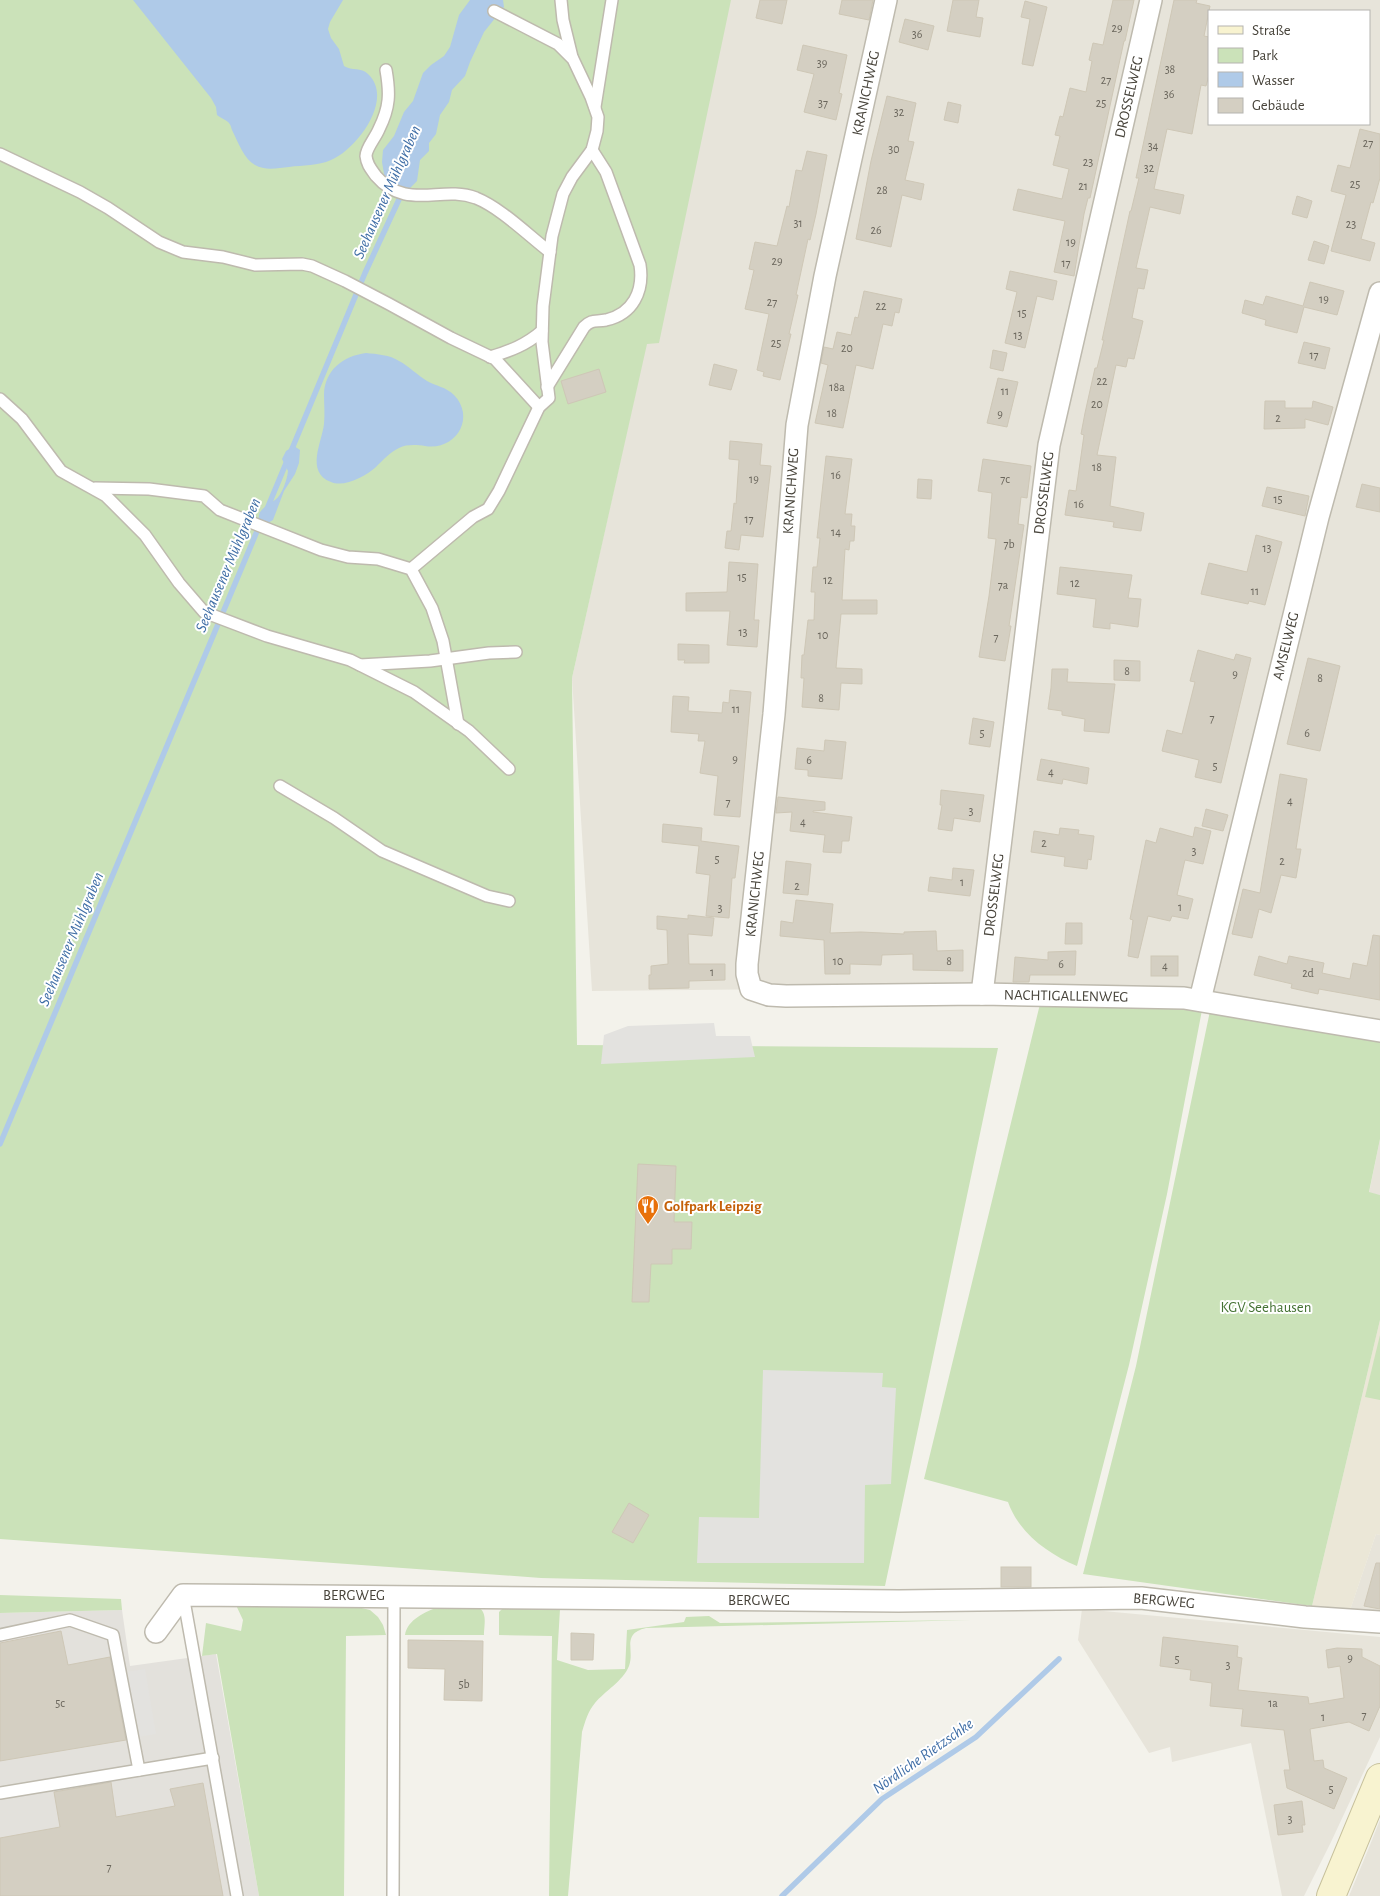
<svg xmlns="http://www.w3.org/2000/svg" width="1380" height="1896" viewBox="0 0 1380 1896" font-family="'Alegreya Sans',sans-serif">
	<rect width="100%" height="100%" fill="#f3f2eb"/>
	<g fill="#e7e4da" fill-rule="evenodd">
		<path d="M704 0H1380V1021L1004 987 592 991 572 678 675 215ZM1209 11H1369V124H1209Z"/>
		<path d="M1380 1139V1195L1369 1193Z"/>
		<path d="M1376 1534 1380 1535V1611L1350 1610Z"/>
		<path d="M1082 1609 1380 1637V1737L1331 1842 1304 1896H1282L1251 1743 1172 1762 1170 1747 1149 1753 1078 1640Z"/>
		<path d="M1380 1820V1896H1349L1368 1850Z"/>
	</g>
	<path fill="#e3e1dc" d="M122 1610 130 1666 216 1654 259 1896H0V1613Z"/>
	<path fill="#ebe7d7" d="M1380 1320V1535L1376 1534 1350 1610 1312 1606Z"/>
	<g fill="#cbe2b9">
		<path d="M0 0H731L659 343 647 344 572 678 577 1045 998 1048 885 1586 541 1578 0 1539Z"/>
		<path d="M1040 1004 1202 1010 1167 1194 1129 1365 1077 1566C1048 1554 1019 1533 1008 1502L924 1479Z"/>
		<path d="M1210 1011 1380 1038V1139L1369 1192 1380 1195V1320L1312 1606 1083 1574 1136 1366Z"/>
		<path d="M1380 1335V1400L1365 1397Z"/>
		<path d="M0 1595 121 1599 122 1610 0 1613Z"/>
		<path d="M235 1603 349 1605 370 1610 378 1617 383 1625 386 1635 346 1636 344 1896H259L217 1654 202 1656 206 1623 241 1631 243 1620Z"/>
		<path d="M439 1607H478C488 1612 484 1626 484 1635H405C407 1620 426 1611 439 1607Z"/>
		<path d="M504 1607 560 1609 557 1660 588 1670 625 1669 627 1630 684 1622 686 1617 709 1616 720 1623 971 1620 646 1628C621 1634 635 1650 629 1666 623 1681 605 1691 595 1703 588 1711 585 1722 582 1732L568 1896H549L552 1636 499 1635V1612Z"/>
	</g>
	<g fill="#e3e2df">
		<path d="M714 1023 716 1036H750L755 1057 601 1064 604 1035 628 1026Z"/>
		<path d="M763 1370 883 1373 882 1387 896 1388 891 1484 865 1485 864 1563H697L699 1517 759 1518Z"/>
		<path d="M145 1669 156 1734 132 1738 120 1673Z"/>
	</g>
	<g fill="#afcae8">
		<path d="M133 0H343L330 22 328 29 331 38 339 49 344 66C352 71 361 67 368 74 395 99 356 150 331 160 318 166 303 165 289 167 278 168 265 171 255 165 244 159 238 142 232 130 231 128 231 125 229 123 227 120 220 118 217 115L216 107 211 98Z"/>
		<path d="M470 0H503L504 7 484 32 470 62 465 76 452 90 449 102 440 115 436 134 429 143V151L420 160 417 181 410 188 400 190 385 180 382 162 383 150 394 136 404 112 413 101 423 73 431 65 444 56 450 47 459 15Z"/>
		<path d="M366 353C377 354 390 355 399 361 409 366 417 375 427 381 436 386 446 387 454 395 476 418 456 451 425 446 417 445 407 444 399 448 390 452 383 460 376 467 366 476 344 488 331 482 305 472 322 442 324 424 325 414 324 404 324 394 325 370 343 356 366 353Z"/>
		<path d="M294 446 300 450 299 463 295 474 284 491 273 520 266 524 259 520C257 509 268 506 275 500 282 495 287 480 288 471L282 459 286 451Z"/>
	</g>
	<g fill="none" stroke-linecap="round" stroke-linejoin="round">
		<g stroke="#afcae8" stroke-width="5.5">
			<path d="M267 509 365 273 402 193"/>
			<path d="M0 1144 260 524"/>
			<path d="M782 1896 882 1799 976 1737 1059 1659"/>
		</g>
	</g>
	<g fill="#d4cfc2" stroke="#cec7b6">
		<path d="M760 0H787L782 24 756 18Z"/>
		<path d="M842 0H873L869 20 839 14Z"/>
		<path d="M953 0H979L976 17 983 18 980 37 947 31Z"/>
		<path d="M1113 0H1134L1125 41H1124L1090 198H1088L1084 214 1074 276 1054 272 1065 221 1013 210 1018 189 1062 199 1069 169 1053 165 1060 136 1055 135 1060 116 1063 117 1070 88 1086 92 1092 61 1089 60 1093 43 1103 45Z"/>
		<path d="M1174 0H1197L1196 3 1210 6 1204 36 1209 37V75L1206 86 1201 85 1192 134 1167 129 1154 189 1184 195 1180 214 1150 207 1136 268 1148 270 1144 289 1138 288 1132 318 1143 321 1134 359 1128 358 1126 367 1116 365 1097 455 1116 457 1110 506 1144 513 1141 531 1113 527 1114 522 1065 515 1069 490 1076 491 1084 435 1081 434 1085 413 1095 368H1097L1104 340H1102L1130 211H1131L1139 178H1136Z"/>
		<path d="M1025 1 1047 7 1033 66 1022 64 1030 19 1021 17Z"/>
		<path d="M905 19 934 26 928 50 899 42Z"/>
		<path d="M803 45 847 55 839 93 842 94 836 120 804 112 814 74 797 70Z"/>
		<path d="M887 96 916 103 908 141 914 142 905 180 924 184 921 200 902 195 891 247 856 239 871 161Z"/>
		<path d="M948 102 961 105 958 123 944 120Z"/>
		<path d="M1360 129 1380 134V178L1373 203 1371 202 1361 239 1375 243 1370 261 1331 251 1346 195 1331 191 1338 165 1350 168Z"/>
		<path d="M807 151 827 155 816 214 810 240 808 239 796 295H798L789 334H791L780 380 763 376 764 372 757 370 769 314 745 309 754 270 749 269 755 242 777 246 787 206 789 207 796 170 802 171Z"/>
		<path d="M1297 196 1312 201 1307 218 1292 214Z"/>
		<path d="M1314 241 1329 246 1324 264 1308 260Z"/>
		<path d="M1010 271 1057 281 1053 300 1037 296 1025 348 1005 343 1017 292 1006 289Z"/>
		<path d="M1310 282 1344 291 1337 315 1304 307 1297 333 1265 325 1266 320 1242 313 1245 300 1263 305 1266 296 1303 306Z"/>
		<path d="M864 291 902 299 899 313 895 312 892 326 883 324 873 369 856 365 843 428 815 423 828 365 821 363 824 347 833 349 837 332 851 335 855 317 858 318Z"/>
		<path d="M1304 342 1330 348 1325 369 1298 363Z"/>
		<path d="M993 350 1007 353 1003 371 990 368Z"/>
		<path d="M714 364 737 370 731 390 709 385Z"/>
		<path d="M599 369 606 392 568 404 561 381Z"/>
		<path d="M998 378 1018 382 1007 427 987 423Z"/>
		<path d="M1265 401H1285V408H1312L1313 401 1333 407 1328 425 1305 419V428L1264 429Z"/>
		<path d="M730 441 762 444 760 465 771 466 763 537 741 535 739 550 725 548 727 531H731L734 503 736 504 739 460 729 459Z"/>
		<path d="M826 456 852 459 845 514H852L851 526H855L854 541H850L849 550 845 549 842 600H877V614H841L836 668 862 669V684L841 683 839 710 802 707 804 678H801L802 655H804L808 620H814L815 592H811L813 567H817L820 538H817Z"/>
		<path d="M983 459 1031 466 1027 498 1021 497 1018 524 1024 525 1009 626H1011L1005 661 979 657 989 596 996 539 988 538 992 493 978 491Z"/>
		<path d="M918 479 932 480 931 499 917 498Z"/>
		<path d="M1362 484 1380 488V512L1356 507Z"/>
		<path d="M1267 487 1309 496 1305 516 1262 506Z"/>
		<path d="M1256 535 1282 542 1265 605 1249 601 1248 604 1201 594 1209 563 1247 572Z"/>
		<path d="M729 562 758 564 754 620H759L757 647 727 645 730 611H686V593L727 592Z"/>
		<path d="M1060 567 1132 575 1128 598 1141 599 1138 627 1110 623V629L1093 627 1096 599 1057 594Z"/>
		<path d="M678 644 709 645V663H684L685 660H678Z"/>
		<path d="M1198 650 1234 660 1236 654 1251 658 1221 783 1195 777 1199 760 1162 751 1167 730 1182 734 1195 682 1190 681Z"/>
		<path d="M1308 658 1340 666 1320 751 1287 744Z"/>
		<path d="M1114 660 1140 661V681L1114 680Z"/>
		<path d="M1052 669H1068L1067 682 1115 684 1109 733 1084 731 1085 719 1062 715V711L1048 709 1051 688Z"/>
		<path d="M730 690 751 692 740 817 714 815 718 776 700 773 705 741H698L699 734 671 732 673 696 689 697 688 711 722 713 723 702 729 703Z"/>
		<path d="M973 718 994 722 990 747 969 744Z"/>
		<path d="M825 740 846 742 842 779 808 776V770L795 769 797 748 824 751Z"/>
		<path d="M1041 759 1089 768 1087 784 1063 779 1062 784 1037 780Z"/>
		<path d="M1280 774 1307 779 1296 849H1301L1296 878 1281 875 1271 913 1259 909 1252 938 1232 934 1243 889 1260 893Z"/>
		<path d="M941 790 984 795 980 822 954 818 952 831 938 829 942 805H940Z"/>
		<path d="M778 797 825 802V810L813 811V812L852 817 849 841H842L841 853 823 852 825 835 790 831 792 812 776 813Z"/>
		<path d="M1206 809 1228 815 1223 831 1202 826Z"/>
		<path d="M663 824 702 828 701 841 739 846 735 878H732L729 918 706 916 710 875 696 873 699 846 662 842Z"/>
		<path d="M1195 827 1211 831 1203 864 1185 860 1184 864 1177 895 1193 899 1188 919 1172 916 1170 921 1148 916 1138 958 1128 956 1133 920 1130 919 1146 840 1156 843 1160 828 1193 837Z"/>
		<path d="M1060 828 1079 830 1078 834 1094 836 1091 860 1088 859 1087 869 1064 866 1065 857 1031 852 1034 831 1059 835Z"/>
		<path d="M786 861 811 864 808 895 783 893Z"/>
		<path d="M953 868 974 870 970 896 928 891 930 877 952 880Z"/>
		<path d="M796 900 833 904 830 933 861 932 904 934V932L936 931 937 951 963 950V971L913 970V954L882 955 881 965 850 964V974H825L824 940 780 936 781 921 793 923Z"/>
		<path d="M688 915 714 918 712 936 688 934 689 964H725V980L689 981V988L649 989V975H651V966L668 964 667 930 657 929V916L688 919Z"/>
		<path d="M1066 923H1082V944H1065Z"/>
		<path d="M1373 935 1380 936V1000L1319 989 1318 994 1291 988 1292 984 1254 975 1259 956 1287 964 1289 956 1324 963 1322 973 1350 979 1353 963 1367 966Z"/>
		<path d="M1076 951 1075 975H1030L1029 982H1013L1015 957 1048 960V952Z"/>
		<rect x="1151" y="956" width="27" height="20"/>
		<path d="M638 1164 676 1166 674 1222H692L691 1249H672V1264H651L649 1302H632Z"/>
		<path d="M629 1503 649 1515 633 1543 612 1532Z"/>
		<path d="M1376 1563H1380V1609L1364 1606Z"/>
		<rect x="1001" y="1567" width="30" height="20"/>
		<path d="M61 1631 68 1665 110 1657 126 1740 0 1761V1643Z"/>
		<path d="M571 1633 594 1634 593 1660H571Z"/>
		<path d="M1163 1637 1238 1646 1237 1657 1242 1658 1238 1690 1308 1697 1309 1704 1344 1698 1340 1666 1328 1668 1326 1650 1337 1648 1362 1649V1657L1380 1666V1706L1369 1731 1349 1722 1310 1729 1314 1761 1323 1760 1324 1768 1347 1778 1334 1809 1287 1788 1284 1770H1290L1284 1730 1241 1726 1243 1709 1210 1706 1212 1683 1190 1680 1191 1670 1160 1666Z"/>
		<path d="M408 1640 483 1641 482 1701 444 1700 445 1669 408 1668Z"/>
		<path d="M111 1782 116 1817 175 1806 170 1789 203 1783 223 1896H0V1838L60 1827 54 1792Z"/>
		<path d="M1302 1801 1305 1825H1302L1303 1832 1278 1835 1274 1805Z"/>
	</g>
	<g fill="none" stroke-linecap="round" stroke-linejoin="round">
		<g stroke="#bebaae" stroke-width="14">
			<g id="lane">
				<path d="M561 0 563 20 572 57"/>
				<path d="M386 70C390 93 390 107 379 129 376 137 366 148 366 156 367 165 371 169 376 176 406 211 441 185 476 198 501 208 529 236 550 252"/>
				<path d="M595 107 612 0"/>
				<path d="M0 154 80 192 108 208 159 242 183 252 223 257 255 265 302 264 312 266 345 281 389 304 451 338 495 359 539 407"/>
				<path d="M490 357C510 351 526 345 542 331"/>
				<path d="M547 387 584 327C592 319 595 322 606 320 633 314 644 291 640 265L606 172 592 150"/>
				<path d="M0 399 22 419 61 471 106 496 145 535 179 583 204 612 267 636 350 660 414 692 469 731 509 769"/>
				<path d="M95 488 149 489 204 496 220 510 321 550 348 557 378 559 411 569 432 608 443 641 458 724"/>
				<path d="M411 569 473 517 488 509 499 491 539 407 549 398 542 342 543 306 552 236 563 194 572 177 592 150 597 131 598 117 591 97 573 59 558 44 494 11"/>
				<path d="M360 665 430 661 489 653 516 652"/>
				<path d="M280 786 334 818 382 851 487 896 509 901"/>
				<path d="M183 1595 237 1896"/>
				<path d="M0 1635 70 1620 113 1635 139 1770"/>
				<path d="M0 1793 213 1758"/>
				<path d="M393 1896 394 1596"/>
			</g>
		</g>
		<g stroke="#bebaae" stroke-width="24">
			<g id="street">
				<path d="M886 0 825 276 797 425 774 714 747 964V974L751 989 769 995 786 996 982 994 1184 998 1380 1031"/>
				<path d="M982 994 1049 445 1151 0"/>
				<path d="M1200 1000 1318 517 1380 293"/>
				<path d="M156 1632 183 1595 899 1601 1141 1598 1305 1617 1380 1622"/>
			</g>
		</g>
		<g stroke="#c7c19c" stroke-width="30">
			<path id="secondary" d="M1331 1896 1380 1778"/>
		</g>
		<use href="#lane" stroke="#fff" stroke-width="11"/>
		<use href="#street" stroke="#fff" stroke-width="21"/>
		<use href="#secondary" stroke="#f8f3d0" stroke-width="28"/>
	</g>
	<defs>
		<g id="restaurant-pin" transform="scale(1.125)"><path d="M0 17L-7.5 6A9.5 9.5 0 1 1 7.5 6Z" fill="#e8710a" stroke="#fff"/><path d="M-5-6h1v4h1v-4h1v4h1v-4h1v5L-1.5 .5V6h-2V.5L-5-1ZM5-6V6H3V1.5H1.5Q1.5-4 5-6Z" fill="#fff"/></g>
	</defs>
	<g fill-rule="evenodd">
		<use href="#restaurant-pin" x="648" y="1206"/>
	</g>
	<g text-anchor="middle" dominant-baseline="central" stroke-width="4" stroke-linejoin="round" paint-order="stroke">
		<g font-size="12" fill="#6a665c">
			<text x="1117" y="28">29</text>
			<text x="917" y="34">36</text>
			<text x="822" y="63">39</text>
			<text x="1170" y="69">38</text>
			<text x="1106" y="80">27</text>
			<text x="1169" y="94">36</text>
			<text x="823" y="103">37</text>
			<text x="1101" y="103">25</text>
			<text x="899" y="112">32</text>
			<text x="1368" y="143">27</text>
			<text x="1153" y="146">34</text>
			<text x="894" y="149">30</text>
			<text x="1088" y="162">23</text>
			<text x="1149" y="168">32</text>
			<text x="1355" y="184">25</text>
			<text x="1083" y="186">21</text>
			<text x="882" y="190">28</text>
			<text x="798" y="223">31</text>
			<text x="1351" y="224">23</text>
			<text x="876" y="230">26</text>
			<text x="1071" y="242">19</text>
			<text x="777" y="261">29</text>
			<text x="1066" y="263">17</text>
			<text x="1324" y="299">19</text>
			<text x="772" y="302">27</text>
			<text x="881" y="306">22</text>
			<text x="1022" y="313">15</text>
			<text x="1018" y="335">13</text>
			<text x="776" y="343">25</text>
			<text x="847" y="348">20</text>
			<text x="1314" y="355">17</text>
			<text x="1102" y="381">22</text>
			<text x="837" y="387">18a</text>
			<text x="1005" y="391">11</text>
			<text x="1097" y="404">20</text>
			<text x="832" y="413">18</text>
			<text x="1000" y="414">9</text>
			<text x="1278" y="418">2</text>
			<text x="1097" y="467">18</text>
			<text x="836" y="475">16</text>
			<text x="754" y="479">19</text>
			<text x="1005" y="479">7c</text>
			<text x="1278" y="499">15</text>
			<text x="1079" y="504">16</text>
			<text x="749" y="519">17</text>
			<text x="836" y="532">14</text>
			<text x="1009" y="544">7b</text>
			<text x="1267" y="548">13</text>
			<text x="742" y="577">15</text>
			<text x="828" y="580">12</text>
			<text x="1075" y="583">12</text>
			<text x="1003" y="585">7a</text>
			<text x="1255" y="591">11</text>
			<text x="743" y="632">13</text>
			<text x="823" y="635">10</text>
			<text x="996" y="637">7</text>
			<text x="1127" y="671">8</text>
			<text x="1235" y="674">9</text>
			<text x="1320" y="678">8</text>
			<text x="821" y="698">8</text>
			<text x="736" y="709">11</text>
			<text x="1212" y="718">7</text>
			<text x="982" y="733">5</text>
			<text x="1307" y="733">6</text>
			<text x="735" y="759">9</text>
			<text x="809" y="760">6</text>
			<text x="1215" y="766">5</text>
			<text x="1051" y="772">4</text>
			<text x="1290" y="801">4</text>
			<text x="728" y="802">7</text>
			<text x="971" y="811">3</text>
			<text x="803" y="822">4</text>
			<text x="1044" y="843">2</text>
			<text x="1194" y="851">3</text>
			<text x="717" y="859">5</text>
			<text x="1282" y="861">2</text>
			<text x="962" y="882">1</text>
			<text x="797" y="886">2</text>
			<text x="1180" y="907">1</text>
			<text x="720" y="908">3</text>
			<text x="838" y="961">10</text>
			<text x="949" y="961">8</text>
			<text x="1061" y="964">6</text>
			<text x="1165" y="966">4</text>
			<text x="712" y="972">1</text>
			<text x="1308" y="973">2d</text>
			<text x="1350" y="1658">9</text>
			<text x="1177" y="1659">5</text>
			<text x="1228" y="1665">3</text>
			<text x="464" y="1684">5b</text>
			<text x="60" y="1703">5c</text>
			<text x="1273" y="1703">1a</text>
			<text x="1364" y="1715">7</text>
			<text x="1323" y="1717">1</text>
			<text x="1331" y="1789">5</text>
			<text x="1290" y="1819">3</text>
			<text x="109" y="1867">7</text>
		</g>
		<g font-size="15" fill="#47433a" stroke="#fff">
			<text transform="translate(866 93) rotate(-78)">KRANICHWEG</text>
			<text transform="translate(1129 97) rotate(-77)">DROSSELWEG</text>
			<text transform="translate(791 491) rotate(-86)">KRANICHWEG</text>
			<text transform="translate(1044 493) rotate(-83)">DROSSELWEG</text>
			<text transform="translate(1286 646) rotate(-76)">AMSELWEG</text>
			<text transform="translate(755 894) rotate(-84)">KRANICHWEG</text>
			<text transform="translate(994 895) rotate(-83)">DROSSELWEG</text>
			<text transform="translate(1066 996) rotate(1)">NACHTIGALLENWEG</text>
			<text x="354" y="1595">BERGWEG</text>
			<text x="759" y="1600">BERGWEG</text>
			<text transform="translate(1164 1601) rotate(5)">BERGWEG</text>
		</g>
		<g font-size="15" font-weight="bold" fill="#c56008" stroke="#fff" text-anchor="start">
			<text x="664" y="1206">Golfpark Leipzig</text>
		</g>
		<g font-size="15" fill="#447233" stroke="#fff">
			<text x="1266" y="1307">KGV Seehausen</text>
		</g>
		<g font-size="16" font-style="italic" fill="#3f6ea6" stroke="#fff">
			<text transform="translate(387 192) rotate(-66)">Seehausener Mühlgraben</text>
			<text transform="translate(228 565) rotate(-67)">Seehausener Mühlgraben</text>
			<text transform="translate(71 939) rotate(-67)">Seehausener Mühlgraben</text>
			<text transform="translate(923 1756) rotate(-35)">Nördliche Rietzschke</text>
		</g>
	</g>
	<rect x="1208" y="10" width="162" height="115" fill="#ffffff" stroke="#b5b4b0"/>
	<rect x="1218" y="26" width="25" height="8" fill="#f8f3d0" stroke="#b5b4b0"/>
	<text x="1252" y="35" font-size="15" fill="#47433a">Straße</text>
	<rect x="1218" y="48" width="25" height="15" fill="#cbe2b9" stroke="#b5b4b0"/>
	<text x="1252" y="60" font-size="15" fill="#47433a">Park</text>
	<rect x="1218" y="72" width="25" height="15" fill="#afcae8" stroke="#b5b4b0"/>
	<text x="1252" y="85" font-size="15" fill="#47433a">Wasser</text>
	<rect x="1218" y="98" width="25" height="15" fill="#d4cfc2" stroke="#b5b4b0"/>
	<text x="1252" y="110" font-size="15" fill="#47433a">Gebäude</text>
</svg>
